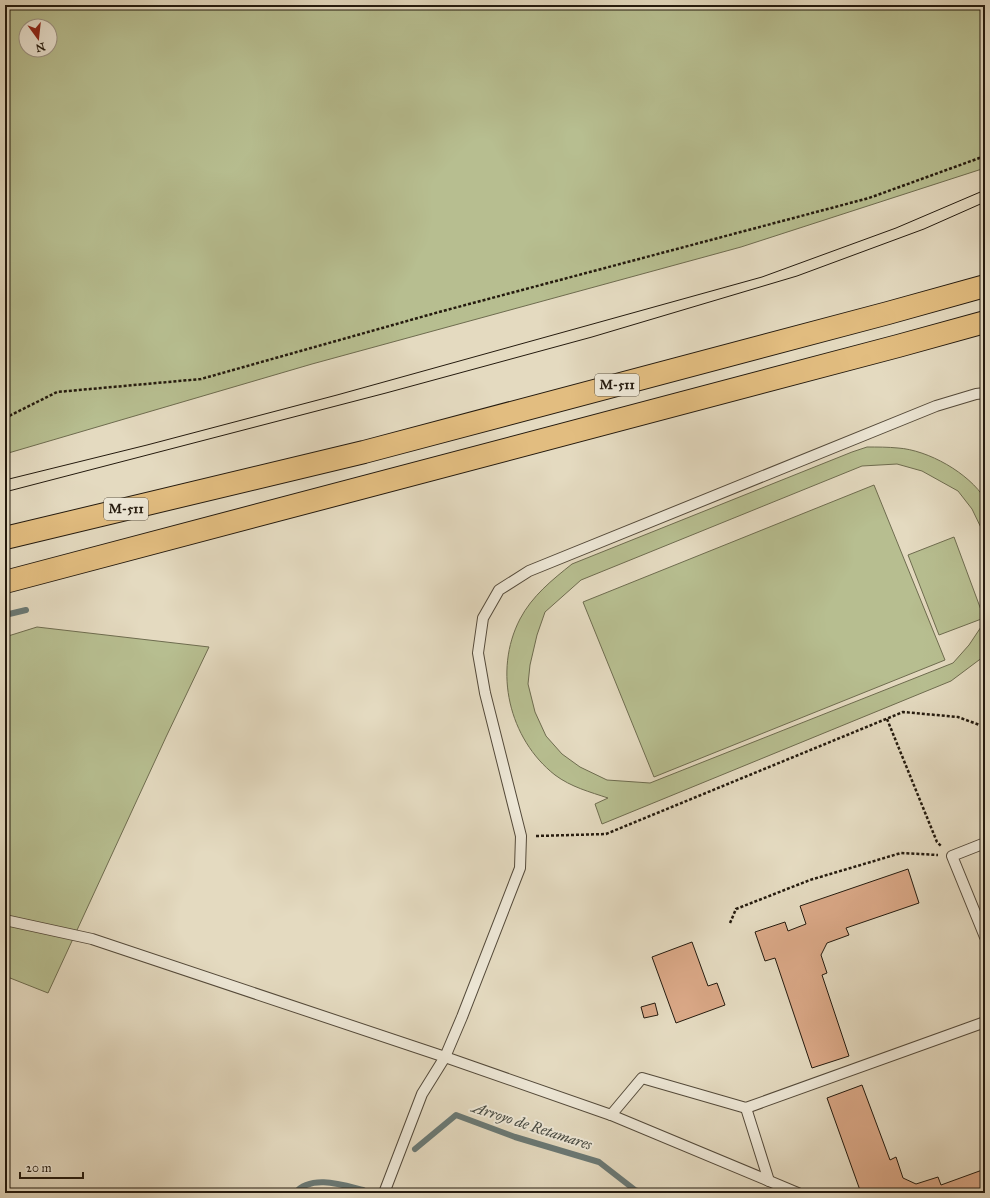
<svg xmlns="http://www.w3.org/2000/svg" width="990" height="1198" viewBox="0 0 990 1198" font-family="'IM FELL Great Primer',serif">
	<rect width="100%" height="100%" fill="#e4dac0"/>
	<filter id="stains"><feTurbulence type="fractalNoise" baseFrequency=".005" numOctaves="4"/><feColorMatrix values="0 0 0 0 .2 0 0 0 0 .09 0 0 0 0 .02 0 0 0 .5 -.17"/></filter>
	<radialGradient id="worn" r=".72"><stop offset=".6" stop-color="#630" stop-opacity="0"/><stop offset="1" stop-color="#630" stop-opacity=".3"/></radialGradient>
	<g fill="#b7be90" stroke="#6e6c4f" fill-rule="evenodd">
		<path d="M5 5H985V168L741 247 312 364 5 454ZM26 26H50V50H26Z"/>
		<path d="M867 447C877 447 888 447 898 448 928 450 969 473 985 499V536L972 509 958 491 922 471 897 464 862 466 581 580 545 612 537 635 530 665 528 684 535 712 546 736 562 754 580 767 607 780 650 783 953 663 969 645 985 621V653L983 657 951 681 602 824 595 804 608 798C590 792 571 787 555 775 509 739 493 671 520 619 532 596 552 580 572 564L852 452Z"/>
		<path d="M874 485 945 660 654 777 583 602Z"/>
		<path d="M954 537 984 618 939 635 908 555Z"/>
		<path d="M37 627 209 647 166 737 48 993 5 976V637Z"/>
	</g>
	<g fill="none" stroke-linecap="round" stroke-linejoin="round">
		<g stroke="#6a7975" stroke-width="6">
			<path d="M5 615 26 610"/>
			<path d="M415 1149 456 1115 515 1137 599 1162 635 1190 643 1193"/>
			<path d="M295 1193C311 1174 343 1185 363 1190"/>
		</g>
	</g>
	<g fill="#daa887" stroke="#241a0e">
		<path d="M908 869 919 903 846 928 849 935 827 943 821 955 827 973 822 975 849 1056 812 1068 775 958 765 961 755 932 785 922 788 931 806 924 800 906Z"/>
		<path d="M692 942 708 986 717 983 725 1005 676 1023 652 957Z"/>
		<path d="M655 1003 658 1015 644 1018 641 1007Z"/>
		<path d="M862 1085 890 1160 896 1157 903 1178 916 1184 938 1177 941 1185 985 1169V1193H861L827 1098Z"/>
	</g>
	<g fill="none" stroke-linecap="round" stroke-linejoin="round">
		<g stroke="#544a3a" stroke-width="12">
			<g id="service">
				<path d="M985 843 952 856 985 937"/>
				<path d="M5 920 92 939 445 1057 611 1115 798 1193"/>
				<path d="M746 1108 769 1181"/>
				<path d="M611 1115 642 1078 746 1108 985 1022"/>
				<path d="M384 1193 422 1094 445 1057 462 1017 520 868 521 836 485 693 478 653 483 618 499 590 529 571 936 406 976 394 985 393"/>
			</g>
		</g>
		<g stroke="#241a0e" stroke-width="24">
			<g id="trunk">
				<path d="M5 538 364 452 888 313 985 286"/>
				<path d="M5 582 898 346 985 322"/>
			</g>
		</g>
		<g stroke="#241a0e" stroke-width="2.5" stroke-dasharray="3 2" stroke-linecap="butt">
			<path d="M5 418 57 392 201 379 439 312 869 198 985 156"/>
			<path d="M983 657 985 662"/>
			<path d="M887 719 937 842 941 846"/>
			<path d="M536 836 606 834 903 712 958 717 985 727"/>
			<path d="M730 923 736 909 810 880 901 853 938 855"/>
		</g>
		<use href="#service" stroke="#ede7d6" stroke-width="10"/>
		<use href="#trunk" stroke="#e2bd80" stroke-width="22"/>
		<g stroke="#241a0e" stroke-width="1">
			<path d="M5 480 147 445 337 395 762 277 896 228 985 190"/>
			<path d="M5 492 386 393 592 337 797 276 924 229 985 202"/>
		</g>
	</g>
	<g text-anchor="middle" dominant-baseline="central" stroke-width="4" stroke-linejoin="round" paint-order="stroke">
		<g fill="#ede7d6" stroke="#60584a" stroke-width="1">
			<rect x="595" y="374" width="44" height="22" rx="3"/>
			<rect x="104" y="498" width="44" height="22" rx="3"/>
		</g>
		<g font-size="13" font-weight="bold" fill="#241a0e">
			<text x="617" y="385">M-511</text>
			<text x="126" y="509">M-511</text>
		</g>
		<g font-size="15" font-style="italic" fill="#474a42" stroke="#ede7d6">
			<text transform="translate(532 1126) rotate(18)">Arroyo de Retamares</text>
		</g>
	</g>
	<rect width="990" height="1198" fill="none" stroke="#e4dac0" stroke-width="20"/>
	<rect x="6" y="6" width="978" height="1186" fill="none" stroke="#241a0e" stroke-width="2"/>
	<rect x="10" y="10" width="970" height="1178" fill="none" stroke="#241a0e"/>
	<g transform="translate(38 38) rotate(165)"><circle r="19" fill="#ede7d6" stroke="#9d9586"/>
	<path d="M0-3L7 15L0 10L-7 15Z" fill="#8f2418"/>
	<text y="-6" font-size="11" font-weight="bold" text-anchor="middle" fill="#241a0e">N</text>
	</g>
	<path d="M20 1172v6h63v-6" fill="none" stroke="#241a0e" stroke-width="2"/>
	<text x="26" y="1172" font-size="12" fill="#241a0e" stroke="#ede7d6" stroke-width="3" paint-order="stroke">20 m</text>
	<rect width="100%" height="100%" filter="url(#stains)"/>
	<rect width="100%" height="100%" fill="url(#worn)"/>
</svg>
